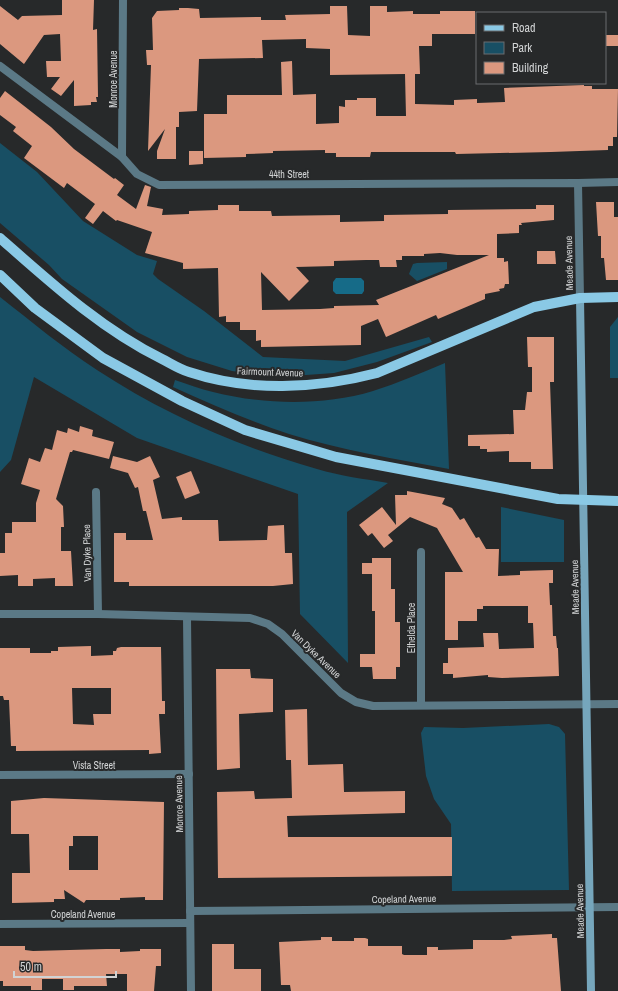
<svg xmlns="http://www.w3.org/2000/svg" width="618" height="991" viewBox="0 0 618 991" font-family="'Archivo Narrow',sans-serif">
	<rect width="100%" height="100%" fill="#27292a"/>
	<g fill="#184f64">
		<path d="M0 143 37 172 83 221 137 255 157 261 153 274 158 279 204 311 263 357 345 361 429 337 432 342 377 362 334 373 278 377 232 371 187 357 137 332 62 279 49 265 0 223Z"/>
		<path d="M447 262V269L417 281 409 274 413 264 417 263Z"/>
		<path d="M0 297C32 322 63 348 97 370 164 414 239 447 317 469 340 476 365 479 388 483L347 512 348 663 300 614 298 494 137 438 34 377 11 460 0 472Z"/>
		<path d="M618 317V378H610V327Z"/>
		<path d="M445 363 449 469C395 459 341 450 289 434 249 421 211 404 173 387L175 380C188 384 200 389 213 392 264 405 323 406 373 391 398 383 421 373 445 363Z"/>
		<path d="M501 507 564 520V562H501Z"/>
		<path d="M549 724 559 727 565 734 569 890 452 891 451 824 434 799 426 776 421 733 424 727 463 728Z"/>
	</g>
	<path fill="#166b88" d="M336 278H361L364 281V291L362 294H336L333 291V282Z"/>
	<g fill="#db987f" fill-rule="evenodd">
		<path d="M62 0H94L93 30 97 29 98 97H96L97 102H91V105L74 106V80L61 96 51 89 60 77H47L46 61H61L60 34 44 35 24 64 0 44V6L18 20 22 16 62 15Z"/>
		<path d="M330 6H347L348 35 370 36V6H387V12L413 11V14H440V11H475V34H432V46H419L420 74H415V104L454 105V100L477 99V103L505 102 504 88 584 85V86H592V89H618L617 137H613V146H608V150L551 152 456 154 455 152H371L370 157H336V153H325V150L273 151V153L246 154V157L204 158V114H227V95H282L281 62 292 61 293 95 316 94V124L339 123V106L345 107V100H357V98H376V116H406L405 74 330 75V49L306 48V39L262 40 263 58 199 59 197 111 179 112V127H176V159H157V151L165 129 148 151 151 65H147L146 50H153L152 18 157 11 179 10V8H188L199 9 200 18 261 17V20H286L285 15 330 14Z"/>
		<rect x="605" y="35" width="13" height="11"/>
		<path d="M5 91 51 127 74 149 114 179 115 178 124 185 117 195 136 209 145 185 151 187 147 206 163 209 162 215 189 214V211L218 210V205H239V211H271L272 216 340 215V222L384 221V215L448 214V210L536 209V205H554V220L521 223 522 225H519V233L497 234V258H504V262L508 261 509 284H505L504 288 499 289 500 291 485 294V299L438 319 436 315 386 337 378 319 361 326V345L261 347V340L256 341V330H240V322H226V316L219 317 218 268 183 269V263L145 253 152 232 117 220 116 221 103 211 93 224 85 218 95 204 67 183 64 188 24 158 32 146 13 131 16 127 0 115V98ZM440 253 457 255H489L376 300 379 305 334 306V308L320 309 262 310 261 272 289 301 309 281 296 267 334 266V261L366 260H379L380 267H397L396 260H402V256H424V254Z"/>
		<path d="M189 151H203V164L189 165Z"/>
		<path d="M596 202H614V217H618V280H606L604 258H601V236H598Z"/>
		<path d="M537 251H555L556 264H537Z"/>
		<path d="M527 337H554V382H550L553 469H531V462H509V451L487 452V449H480V446H468V435L514 434 513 410H525L527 392H532V367H528Z"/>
		<path d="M80 426 93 430 92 436 114 442 109 459 73 450 72 452H70L56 499 63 506 64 527H61V551H71L73 586H55V578L33 579V586H18V575L0 576V553H5V533H12V522H36V503L40 490 21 484 29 458 40 462 45 448 52 450 57 430 67 433 68 428 79 432Z"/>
		<path d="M113 456 137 462 150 456 160 477 153 480 162 519 182 517V520H218L219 541 267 540 268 526 284 525 285 553H292L293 584 273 586H129V582H114V533H126V540H153L146 511H143L138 487 135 488 128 473 110 468Z"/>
		<path d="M191 471 200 493 185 499 176 477Z"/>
		<path d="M407 491 445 498 442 504 452 508 460 520 464 518 476 538 479 537 486 549H499L498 576 520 575V571L553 570V583H549L550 605H552L553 636H556L557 648H558L559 676 502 678 488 677V675L453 678V674H443V663H448V648L484 647 483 633H498L499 649 534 648 533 623H528V606H483V609H477V621H458V640H445V572H463L437 528 410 517 388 535 393 541 384 548 372 533 368 536 359 525 382 507 396 525 395 495H407Z"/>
		<path d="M372 558H391V589H395V622H400V667H396V679H373L372 667H360V654H375V611H372V574H362V563H372Z"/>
		<path d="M91 646V656L113 655V651H116L117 648 121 647H161L162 701H165V714H159L161 753 149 754V750L16 751V746H11L9 700H4L3 696H0V648H30V653H51V651H58V647ZM72 688H111V714H93L94 725 73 724Z"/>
		<path d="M216 669H250L251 678 273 679V712L239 714 240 768 217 770Z"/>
		<path d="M307 709 308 765 343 764 344 792 405 791V813L287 816 288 837H452V876L218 878 217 792 254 791 255 799 292 798 291 760H286L285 710Z"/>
		<path d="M44 798 164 802 163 900H145V897L120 898V900H86L84 903 64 890 65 899H54V902L12 903V873H30L29 834H11V801ZM73 836H98V870H69V846H73Z"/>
		<path d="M552 934V938H557L561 991H291L290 985H281L279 942 321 940V937H332V941H354V938H365L368 939V946H402V954L404 955H427V947H438V950L473 949V940H504L512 939 511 936Z"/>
		<path d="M212 944H234V969H261V991H212Z"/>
		<path d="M0 946H25V950L33 951 106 949H120V952L140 951V949H161V966H156L154 991H127V974H106L107 986H74V990H63V979H42V990H31V986H3V981H0Z"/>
	</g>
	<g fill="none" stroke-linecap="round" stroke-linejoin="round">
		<g stroke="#5b7986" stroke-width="8">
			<path d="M0 66 122 157"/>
			<path d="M578 183 618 182"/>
			<path d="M96 492 98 614"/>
			<path d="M421 552V704"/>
			<path d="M187 617 191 991"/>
			<path d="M0 775 189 774"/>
			<path d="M190 911 618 907"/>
			<path d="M0 924 190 923"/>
		</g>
		<g stroke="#5b7986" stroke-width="8">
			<path d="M123 0 122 157 137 174 159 185 578 183 580 298"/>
			<path d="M0 614H98L250 618 268 624 282 634 341 693 356 702 373 706 618 704"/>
		</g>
		<path stroke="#76a6bc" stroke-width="8" d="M580 298 591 991"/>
		<g stroke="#8ac9e5" stroke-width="10">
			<path d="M0 238C50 282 101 329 162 359 170 363 179 369 189 372 249 392 316 389 377 373L534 307 580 298 618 297"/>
			<path d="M0 275 35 308 103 358 182 401 245 430 336 457 558 499 618 501"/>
		</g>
	</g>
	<g text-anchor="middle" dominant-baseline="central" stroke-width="4" stroke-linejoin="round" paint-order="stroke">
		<g font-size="10" fill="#d1d3d4" stroke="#27292a">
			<text transform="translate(113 79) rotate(-90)">Monroe Avenue</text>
			<text x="289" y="174">44th Street</text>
			<text transform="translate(569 263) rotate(-91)">Meade Avenue</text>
			<text transform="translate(270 372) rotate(2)">Fairmount Avenue</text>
			<text transform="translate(87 553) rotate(-91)">Van Dyke Place</text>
			<text transform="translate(575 587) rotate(-91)">Meade Avenue</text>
			<text transform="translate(411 628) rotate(-90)">Ethelda Place</text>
			<text transform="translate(316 654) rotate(44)">Van Dyke Avenue</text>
			<text x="94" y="765">Vista Street</text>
			<text transform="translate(179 804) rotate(-91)">Monroe Avenue</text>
			<text transform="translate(404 899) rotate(-1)">Copeland Avenue</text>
			<text transform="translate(580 911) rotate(-91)">Meade Avenue</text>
			<text x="83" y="914">Copeland Avenue</text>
		</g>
	</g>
	<rect x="476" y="12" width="130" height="72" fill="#27292a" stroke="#6b6d6e"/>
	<rect x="484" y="25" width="20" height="6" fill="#8ac9e5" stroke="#6b6d6e"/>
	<text x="512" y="32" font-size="12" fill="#d1d3d4">Road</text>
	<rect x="484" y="42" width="20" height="12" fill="#184f64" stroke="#6b6d6e"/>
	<text x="512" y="52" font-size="12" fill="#d1d3d4">Park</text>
	<rect x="484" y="62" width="20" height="12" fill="#db987f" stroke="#6b6d6e"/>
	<text x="512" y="72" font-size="12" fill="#d1d3d4">Building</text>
	<path d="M14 971v6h102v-6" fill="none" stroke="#d1d3d4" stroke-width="2"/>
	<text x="20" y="971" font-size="12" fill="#d1d3d4" stroke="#27292a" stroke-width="3" paint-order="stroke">50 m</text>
</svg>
